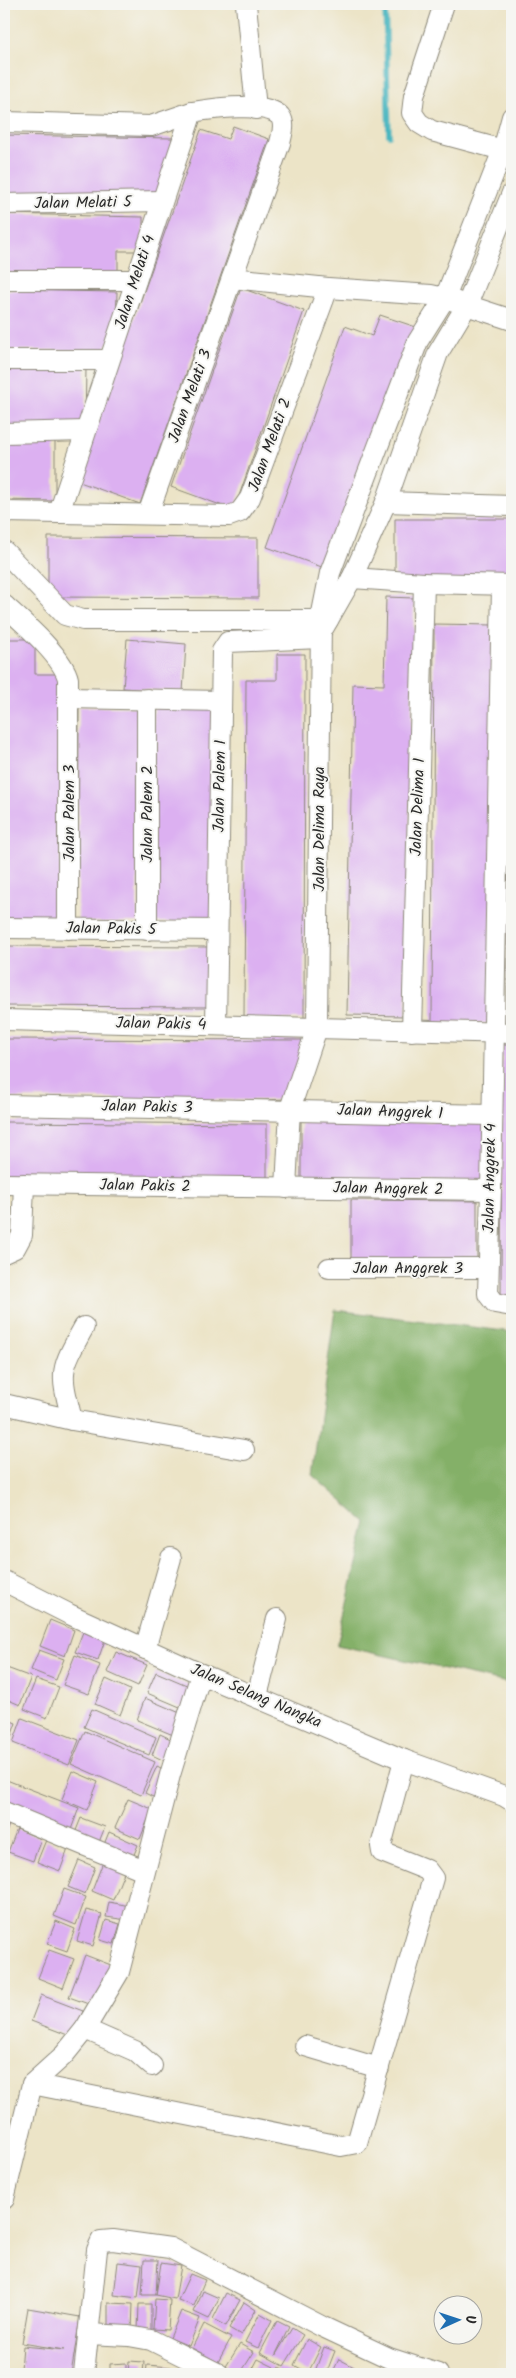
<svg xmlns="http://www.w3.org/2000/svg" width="516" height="2378" viewBox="0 0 516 2378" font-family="Kalam,sans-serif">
	<rect width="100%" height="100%" fill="#f6f6f2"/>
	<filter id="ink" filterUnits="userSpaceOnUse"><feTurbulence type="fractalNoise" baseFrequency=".02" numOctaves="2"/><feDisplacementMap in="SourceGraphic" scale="10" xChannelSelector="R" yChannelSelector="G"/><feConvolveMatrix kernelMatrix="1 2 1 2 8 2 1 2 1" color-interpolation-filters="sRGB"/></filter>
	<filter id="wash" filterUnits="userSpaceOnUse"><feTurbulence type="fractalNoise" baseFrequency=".0096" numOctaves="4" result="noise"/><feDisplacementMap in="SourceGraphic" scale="20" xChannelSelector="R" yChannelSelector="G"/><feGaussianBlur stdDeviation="1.12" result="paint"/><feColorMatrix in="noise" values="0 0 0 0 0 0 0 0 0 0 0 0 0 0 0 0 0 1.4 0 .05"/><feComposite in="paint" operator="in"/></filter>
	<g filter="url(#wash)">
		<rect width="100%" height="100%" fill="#ece4c7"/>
		<path fill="#84b068" stroke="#586e4a" d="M335 1310 512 1332V1684L337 1645 366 1522 312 1475Z"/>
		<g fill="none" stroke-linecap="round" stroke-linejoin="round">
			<path stroke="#48b6c0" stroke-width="5.5" d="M385 4 389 135"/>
		</g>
		<g id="blocks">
			<g fill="#dcb0f1">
				<path d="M233 126 269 139 140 504 77 481 201 130 228 139Z"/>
				<path d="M4 135 172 138 171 173 156 198 4 195Z"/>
				<path d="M4 214 143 217V251H118V276L4 274Z"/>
				<path d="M241 288 304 311 234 510 171 487Z"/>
				<path d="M4 290 117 292 116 326 104 350H4Z"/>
				<path d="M380 315 416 327 330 570 267 547 345 326 372 336Z"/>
				<path d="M4 366 86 368 85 428 4 427Z"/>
				<path d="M4 440 55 441V501L4 500Z"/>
				<path d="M395 519H512V581L395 580Z"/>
				<path d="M48 537 258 538V598L48 597Z"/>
				<path d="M386 597 414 598 406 1016 347 1015 353 684 384 685Z"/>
				<path d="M434 624 493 625 491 1023H432Z"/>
				<path d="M4 639H35V674H63L59 928 4 927Z"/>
				<path d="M127 639 186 644 183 692 123 688Z"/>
				<path d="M277 654H305L304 1019H244L246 680H277Z"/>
				<path d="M508 687H512V1029H507Z"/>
				<path d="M154 706H213L212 922H153Z"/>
				<path d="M79 707H138L137 922H78Z"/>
				<path d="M4 946 211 947V1007L4 1006Z"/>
				<path d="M4 1039 302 1040 299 1074 286 1099 263 1100 4 1098Z"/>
				<path d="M502 1045H512V1302H501Z"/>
				<path d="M301 1121 487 1122 486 1182 301 1181Z"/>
				<path d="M4 1122 267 1124V1183L4 1182Z"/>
				<path d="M351 1200 477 1201V1262L351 1261Z"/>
				<path d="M50 1620 74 1630 65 1656 40 1646Z"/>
				<path d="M83 1632 105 1640 98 1660 75 1652Z"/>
				<path d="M39 1650 64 1659 56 1680 31 1670Z"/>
				<path d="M116 1652 147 1665 138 1686 107 1672Z"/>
				<path d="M75 1655 100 1665 89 1694 63 1685Z"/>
				<path d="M4 1667 31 1677 20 1705 4 1698Z"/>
				<path d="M156 1672 196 1689 187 1710 147 1693Z"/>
				<path d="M36 1679 59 1687 47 1718 24 1709Z"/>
				<path d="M106 1679 130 1690 120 1715 95 1704Z"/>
				<path d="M145 1698 187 1716 178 1737 137 1720Z"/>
				<path d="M92 1709 156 1737 149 1755 84 1727Z"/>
				<path d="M4 1718 16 1723 8 1745 4 1743Z"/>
				<path d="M22 1718 79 1740 69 1765 13 1743Z"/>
				<path d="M85 1731 155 1762 141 1795 71 1764Z"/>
				<path d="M160 1734 177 1742 169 1763 152 1755Z"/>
				<path d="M157 1766 169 1772 157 1799 145 1793Z"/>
				<path d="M73 1771 98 1782 87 1810 62 1799Z"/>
				<path d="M4 1779 79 1808 69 1835 4 1809Z"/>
				<path d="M128 1799 152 1809 140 1839 115 1828Z"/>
				<path d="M81 1818 105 1827 97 1847 73 1838Z"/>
				<path d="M4 1820 10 1822 4 1838Z"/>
				<path d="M17 1829 41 1839 33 1861 8 1852Z"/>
				<path d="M109 1832 138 1845 130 1864 101 1852Z"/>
				<path d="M46 1840 68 1849 60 1871 37 1862Z"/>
				<path d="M79 1860 95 1867 85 1894 68 1887Z"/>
				<path d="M103 1862 125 1870 113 1900 92 1891Z"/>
				<path d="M64 1889 86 1897 76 1925 54 1916Z"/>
				<path d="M109 1902 130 1906 127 1920 106 1917Z"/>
				<path d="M86 1910 102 1914 93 1946 77 1941Z"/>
				<path d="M106 1920 120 1924 114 1944 100 1940Z"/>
				<path d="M56 1921 75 1929 67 1951 47 1944Z"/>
				<path d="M49 1950 74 1959 63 1988 38 1978Z"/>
				<path d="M85 1955 111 1965 94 2006 69 1997Z"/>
				<path d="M41 1995 83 2011 73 2037 31 2021Z"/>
				<path d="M144 2260H158L156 2295H142Z"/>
				<path d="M118 2262 142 2265 138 2298 114 2295Z"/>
				<path d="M161 2263 181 2266 175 2299 156 2295Z"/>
				<path d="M190 2274 205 2280 194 2306 178 2300Z"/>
				<path d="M203 2291 219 2298 209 2319 194 2312Z"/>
				<path d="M226 2293 240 2300 226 2326 213 2319Z"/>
				<path d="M155 2299 170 2300 168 2330 153 2329Z"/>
				<path d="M244 2302 256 2310 241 2335 229 2328Z"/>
				<path d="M108 2303 133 2304 132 2331H108Z"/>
				<path d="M139 2304H151V2330H138Z"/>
				<path d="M28 2308 80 2317 71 2374 21 2369 23 2346 65 2350 22 2343Z"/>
				<path d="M181 2311 200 2318 189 2346 170 2338Z"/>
				<path d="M260 2313 272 2320 258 2348 245 2342Z"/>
				<path d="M277 2321 289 2327 275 2356 292 2328 303 2335 284 2366 260 2353Z"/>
				<path d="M204 2324 231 2338 218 2362 192 2348Z"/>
				<path d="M307 2339 321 2347 308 2373 294 2365Z"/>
				<path d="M240 2344 254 2352 240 2374H236L225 2368Z"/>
				<path d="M324 2347 335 2351 326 2374H314Z"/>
				<path d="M258 2359 274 2367 271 2374H250Z"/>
				<path d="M339 2359 360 2370 358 2374H332Z"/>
				<path d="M129 2361 144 2362 143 2374H128Z"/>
				<path d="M126 2363V2374H110V2364Z"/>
				<path d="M147 2365 171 2367 170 2374H146Z"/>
				<path d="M279 2367 291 2373V2374H276Z"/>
			</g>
		</g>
	</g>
	<g filter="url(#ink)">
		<use href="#blocks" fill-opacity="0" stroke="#8c8879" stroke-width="1"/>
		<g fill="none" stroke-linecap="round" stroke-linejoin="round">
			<g stroke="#8c8879" stroke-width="22">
				<g id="street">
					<path d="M246 4 256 109"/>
					<path d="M444 4 414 96 412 113 419 123 432 131 503 150"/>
					<path d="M4 122 151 126 192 112"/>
					<path d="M4 204 162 201"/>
					<path d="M232 278 328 288 431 295 445 298 512 320"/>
					<path d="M4 280H136"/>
					<path d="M4 360H109"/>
					<path d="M4 433 85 431"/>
					<path d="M386 502 512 506"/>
					<path d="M4 512 229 516 240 512 250 498 328 288"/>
					<path d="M59 513 192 112C210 109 266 101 280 116 286 124 282 134 280 143L148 514"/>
					<path d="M4 551 65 615 83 620H328"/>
					<path d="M352 578 424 583 512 585"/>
					<path d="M502 585 491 1190 488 1294 495 1303 512 1306"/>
					<path d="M4 605C21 621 63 656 68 679V929"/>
					<path d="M324 627 352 578 386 502 438 353 467 305 512 193"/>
					<path d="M69 698 221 701"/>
					<path d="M147 699V930"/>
					<path d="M4 928 217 930"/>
					<path d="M4 1020 512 1033"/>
					<path d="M216 1025 222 651 228 642 320 638"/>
					<path d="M412 1031 424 583"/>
					<path d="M4 1105 491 1115"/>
					<path d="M4 1184 491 1190"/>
					<path d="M286 1188 290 1109 317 1028 321 618 330 573 418 341 445 298 503 150 512 117"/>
					<path d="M4 1253 15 1248 22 1235 24 1184"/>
					<path d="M329 1268H487"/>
					<path d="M4 1404 72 1420 244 1450"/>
					<path d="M72 1420C60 1371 59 1372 84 1327"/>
					<path d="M4 1581 69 1614 201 1674 404 1760 504 1796 512 1801"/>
					<path d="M145 1649 171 1558"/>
					<path d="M257 1696 277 1619"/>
					<path d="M4 1812 144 1870"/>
					<path d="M85 2029 135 2051 152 2066"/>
					<path d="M305 2046 379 2068"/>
					<path d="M32 2084 341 2146 357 2143 433 1878 427 1870 382 1852 381 1846 404 1760"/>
					<path d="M4 2199 32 2084 64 2055 85 2029 119 1972 170 1775 201 1674"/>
					<path d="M88 2334 129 2336 151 2340 219 2374"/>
					<path d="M84 2374 97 2250 101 2241 113 2240 170 2248 323 2327 389 2358 438 2374"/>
				</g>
			</g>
			<use href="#street" stroke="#fff" stroke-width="20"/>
		</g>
	</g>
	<g text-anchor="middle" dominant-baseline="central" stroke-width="4" stroke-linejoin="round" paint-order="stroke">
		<g font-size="16" fill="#2b2b2b" stroke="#f6f6f2">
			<text transform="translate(83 203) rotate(-1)">Jalan Melati 5</text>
			<text transform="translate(135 282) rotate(-72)">Jalan Melati 4</text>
			<text transform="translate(190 396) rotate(-70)">Jalan Melati 3</text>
			<text transform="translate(270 445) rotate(-70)">Jalan Melati 2</text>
			<text transform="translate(220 786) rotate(-89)">Jalan Palem 1</text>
			<text transform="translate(418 807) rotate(-88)">Jalan Delima 1</text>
			<text transform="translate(69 813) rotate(-90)">Jalan Palem 3</text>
			<text transform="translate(147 814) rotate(-90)">Jalan Palem 2</text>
			<text transform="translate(319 829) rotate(-90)">Jalan Delima Raya</text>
			<text transform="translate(111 929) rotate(1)">Jalan Pakis 5</text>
			<text transform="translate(161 1024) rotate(1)">Jalan Pakis 4</text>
			<text transform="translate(147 1107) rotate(1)">Jalan Pakis 3</text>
			<text transform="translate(390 1112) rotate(2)">Jalan Anggrek 1</text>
			<text transform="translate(490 1178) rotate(-89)">Jalan Anggrek 4</text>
			<text transform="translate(145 1186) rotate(1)">Jalan Pakis 2</text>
			<text transform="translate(388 1189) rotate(1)">Jalan Anggrek 2</text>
			<text x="408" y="1268">Jalan Anggrek 3</text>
			<text transform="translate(256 1696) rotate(23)">Jalan Selang Nangka</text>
		</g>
	</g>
	<rect width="516" height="2378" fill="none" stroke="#f6f6f2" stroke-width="20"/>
	<g transform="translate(458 2320) rotate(87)"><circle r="24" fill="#f6f6f2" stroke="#a5a5a2"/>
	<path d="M0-4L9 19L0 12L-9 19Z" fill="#1f6fb2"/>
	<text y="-8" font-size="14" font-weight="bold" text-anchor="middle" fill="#2b2b2b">U</text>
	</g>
</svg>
